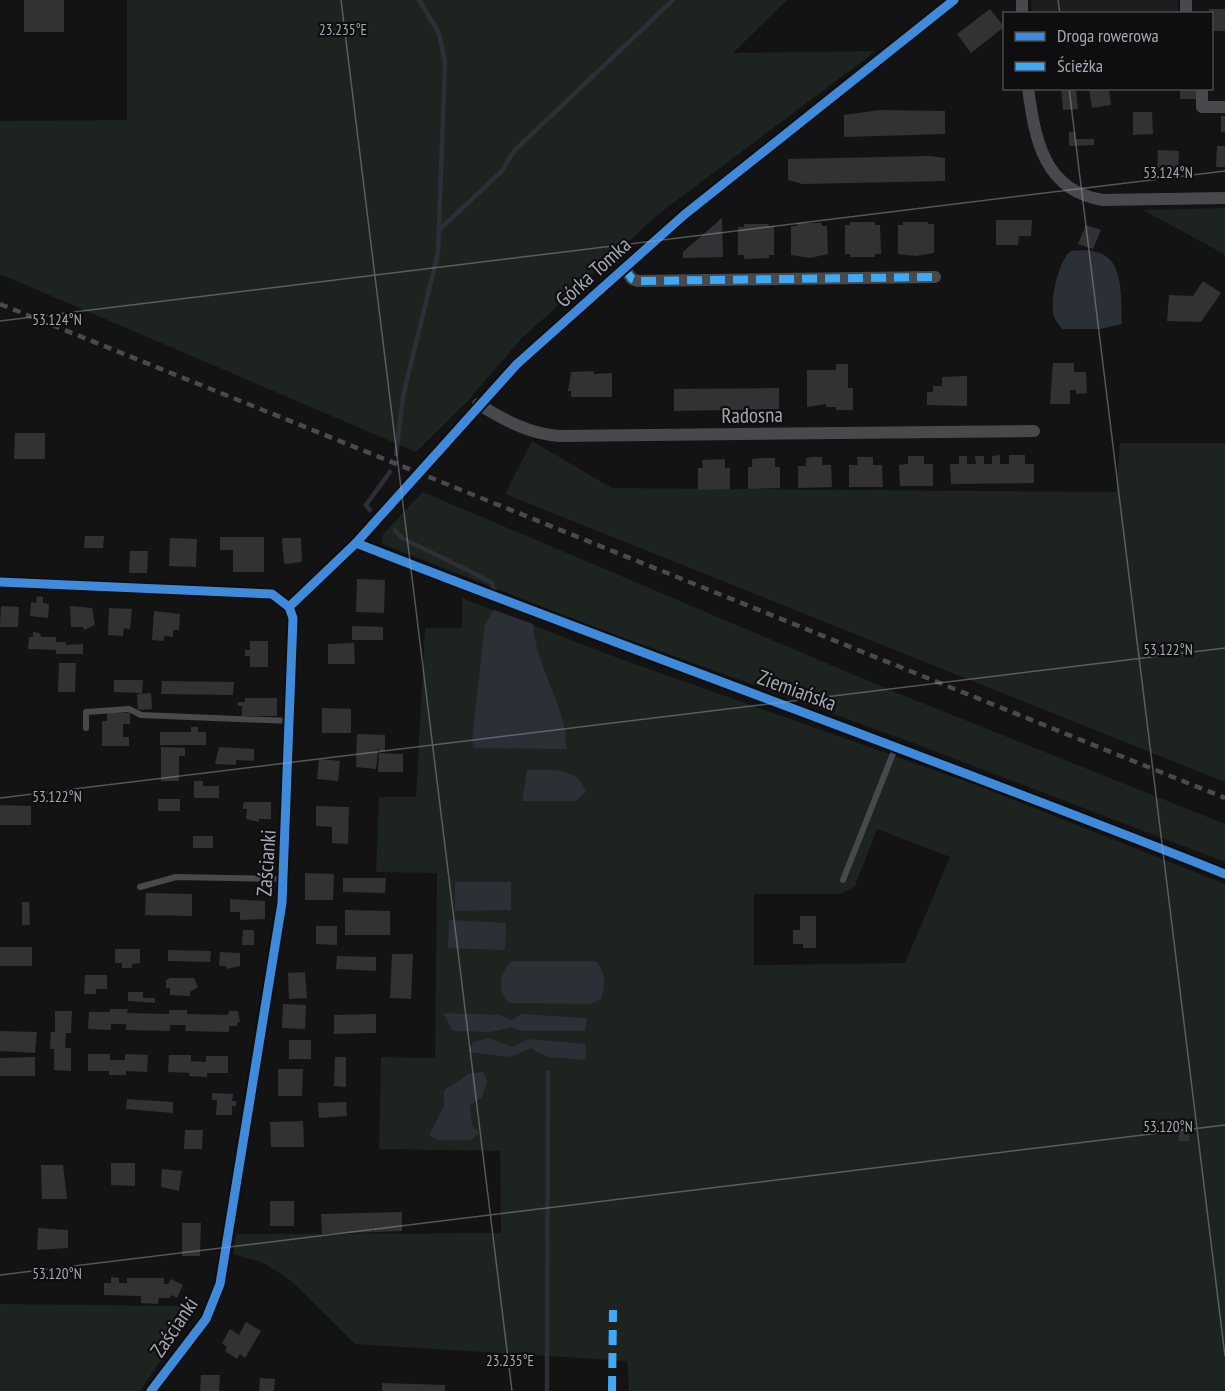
<svg xmlns="http://www.w3.org/2000/svg" width="1225" height="1391" viewBox="0 0 1225 1391" font-family="'PT Sans Narrow',sans-serif">
	<rect width="100%" height="100%" fill="#131313"/>
	<path fill="#1d1d1f" d="M1031 0H1178V13H1032Z"/>
	<g fill="#1d231f" fill-rule="evenodd">
		<path d="M127 0H787L733 53 876 51 660 213 521 339 466 403 416 452 0 274V121L127 120Z"/>
		<path d="M1225 208V258L1224 254 1143 210Z"/>
		<path d="M532 441 612 488 1116 492 1120 443H1225V782L505 494Z"/>
		<path d="M423 492 892 691 1225 824V862L908 741 602 630 382 544 383 534Z"/>
		<path d="M462 598 618 658 979 786 1225 884V1391H629L627 1361 355 1344 291 1281 264 1263 233 1254 236 1234 501 1233 500 1151 379 1149 381 1057 435 1058 437 873 376 872 379 797H416L425 628H462ZM527 770H551L522 801V800ZM877 829 950 857 905 963 754 965V894H841L855 886Z"/>
		<path d="M0 1304 198 1306 140 1391H0Z"/>
	</g>
	<g fill="#2b3037">
		<path d="M1071 251C1126 245 1120 283 1122 324L1100 329H1062C1059 325 1056 321 1054 317 1049 302 1059 259 1071 251Z"/>
		<path d="M494 610 533 624C536 669 568 708 566 749L474 748 472 740 484 632 485 624Z"/>
		<path d="M527 770C550 770 577 766 586 792L576 801H522Z"/>
		<path d="M455 882H511V910L455 911Z"/>
		<path d="M449 920 506 923 505 950 448 948Z"/>
		<path d="M512 961H595C606 971 606 985 601 999L591 1004 509 1003C497 990 499 973 512 961Z"/>
		<path d="M443 1013 499 1015 512 1020 521 1014 587 1018 585 1031H521L512 1027 491 1032 453 1031Z"/>
		<path d="M488 1038 513 1047 527 1039 585 1044 586 1060 548 1057 531 1048 510 1057 468 1052 473 1042Z"/>
		<path d="M483 1072 487 1081 482 1097 470 1105 472 1125 479 1133 472 1140H438L429 1135 444 1106V1091C451 1083 460 1083 467 1074Z"/>
	</g>
	<g fill="none" stroke-linecap="round" stroke-linejoin="round">
		<g stroke="#2b3037" stroke-width="4.5">
			<path d="M440 229 501 172 514 151 673 0"/>
			<path d="M396 454 403 396 438 253 445 62 439 33 419 0"/>
			<path d="M370 510 366 505 390 472"/>
			<path d="M395 530 402 538 491 582 495 591"/>
			<path d="M547 1391 548 1072"/>
		</g>
	</g>
	<g fill="#323234">
		<rect x="24" y="0" width="40" height="32"/>
		<path d="M990 9 1004 27 971 53 957 34Z"/>
		<path d="M1209 9H1225V31H1212Z"/>
		<path d="M1061 88H1076L1078 109 1063 110Z"/>
		<path d="M1109 88 1111 105 1092 108 1089 89Z"/>
		<rect x="1180" y="88" width="18" height="11"/>
		<path d="M880 110 945 111V134L844 137V115Z"/>
		<path d="M1133 112H1152L1153 134 1133 135Z"/>
		<rect x="1221" y="116" width="4" height="16"/>
		<path d="M1069 132H1075V139H1094V145L1069 146Z"/>
		<path d="M1217 146H1225V167H1216Z"/>
		<path d="M1158 150 1179 151 1178 170 1157 169Z"/>
		<path d="M930 156 945 158V181L802 184 788 180V159Z"/>
		<path d="M722 218 723 257 683 258V252Z"/>
		<path d="M996 220H1032L1031 236H1019L1018 245H996Z"/>
		<path d="M850 222H875V225H880L881 254H875V257H850V254H845V225H850Z"/>
		<path d="M903 222H928V224H934V253L916 256 898 254V225H903Z"/>
		<path d="M797 223H822V226H827L828 254 810 258 791 255V226H797Z"/>
		<path d="M744 224H769L768 226H774V255H769V258L744 259V255H738V227H744Z"/>
		<path d="M1086 225 1101 230 1093 249 1078 244Z"/>
		<path d="M1203 281 1221 293 1201 322 1167 321 1169 295 1193 296Z"/>
		<path d="M1053 363H1074V372H1086L1087 393 1076 394V390H1070V404H1050Z"/>
		<path d="M836 364H848V388H853V410H836V407H826V404L807 407V370H836Z"/>
		<path d="M594 371V374L612 373V397H571V391H568L571 372Z"/>
		<path d="M967 376V406L927 405V392H933V386H942V377Z"/>
		<path d="M779 388V409L674 411V389Z"/>
		<path d="M15 433H45V459H14Z"/>
		<path d="M1000 455V464H1009V455H1025V464H1034V483L951 484 950 464H959V456H967V464H976L975 456H984V464H992V456Z"/>
		<path d="M908 456H924V464H933V486H900L899 465 908 464Z"/>
		<path d="M813 457H822V465H831L832 487 798 488V466H806V458Z"/>
		<path d="M857 457H873V465H882L883 487H849V465H858Z"/>
		<path d="M764 458H775V467H780V488L748 489V467H752V459Z"/>
		<path d="M725 459V468H730V489L698 490V468H703L702 460Z"/>
		<path d="M85 536H104L103 548H84Z"/>
		<path d="M220 537H264V572H233V550H220Z"/>
		<path d="M170 538 197 539 196 567 169 566Z"/>
		<path d="M282 538H301L302 562 284 564Z"/>
		<path d="M130 551H148L147 573H129Z"/>
		<path d="M357 579 385 580 384 613 356 612Z"/>
		<path d="M37 596 43 597V603L49 604 48 618 30 616 31 602 36 603Z"/>
		<path d="M1 606 19 607 18 627H0Z"/>
		<path d="M70 606 92 608 95 625 84 630 83 627H71Z"/>
		<path d="M109 608 132 609 130 629 124 628 123 636 108 635Z"/>
		<path d="M154 611 180 614 179 630H173V637L164 636V641L152 640Z"/>
		<path d="M352 626 383 627V640H352Z"/>
		<path d="M33 632 40 633 41 637H56V642H66V645L83 644V654H56V650L28 649 29 637H33Z"/>
		<path d="M250 641H268V667H250V656H245V650H250Z"/>
		<path d="M354 643 355 664H328V644Z"/>
		<path d="M59 663H76L75 692H58Z"/>
		<path d="M114 680H143L142 693 114 692Z"/>
		<path d="M162 681 234 682 233 695 161 694Z"/>
		<path d="M151 693 152 709 138 710 137 694Z"/>
		<path d="M245 698H277V716H242V706H238V702H245Z"/>
		<path d="M322 708 351 709V733H322Z"/>
		<path d="M107 713H130V724H123V737H129V746H102V721H107Z"/>
		<path d="M191 727H198V732H206V745H160V732H191Z"/>
		<path d="M357 734 385 735V751H379L378 747V751L368 750 378 752 376 769 356 767Z"/>
		<path d="M161 747 185 748V756H179V781H161Z"/>
		<path d="M219 747 254 749V761L236 760V765L215 764Z"/>
		<path d="M379 753 403 754V772H378Z"/>
		<path d="M319 759 340 761 338 781 317 779Z"/>
		<path d="M194 781H203V786H219V798H194Z"/>
		<rect x="158" y="799" width="22" height="12"/>
		<path d="M247 802H271V819H259V822L246 819 247 809H243V803Z"/>
		<path d="M0 805 31 806V825H0Z"/>
		<path d="M316 806 349 807 348 844 332 843V827L316 826Z"/>
		<rect x="193" y="836" width="20" height="12"/>
		<path d="M305 873 334 874 333 900H305Z"/>
		<path d="M343 878H386L385 893 343 892Z"/>
		<path d="M146 893 192 894V916L145 915Z"/>
		<path d="M230 899 265 901V919L240 920V912H230Z"/>
		<path d="M22 902H29L30 925H22Z"/>
		<path d="M345 910 390 911V935H345Z"/>
		<path d="M800 916H816V948H803V944H793V930H800Z"/>
		<path d="M316 926H337V945L316 944Z"/>
		<path d="M243 930H254V945H242Z"/>
		<rect x="0" y="947" width="32" height="19"/>
		<path d="M115 949H140V963L132 964V968H122V963H115Z"/>
		<path d="M168 950 211 951 210 962 168 961Z"/>
		<path d="M220 952 240 953V966L226 969V966H219Z"/>
		<path d="M392 954H413L411 999 390 998Z"/>
		<path d="M337 956 376 957V971L336 969Z"/>
		<path d="M305 972 307 998 289 999 288 973Z"/>
		<path d="M85 975H107V989H96V994H84Z"/>
		<path d="M170 978H194L198 987 190 992V996L170 995V988H166V980Z"/>
		<path d="M128 992H143V998H155V1003L128 1001Z"/>
		<path d="M283 1004 306 1005 305 1029 282 1028Z"/>
		<path d="M110 1009H128L127 1013 169 1014V1010H187V1014L228 1015 229 1011H238L240 1022H238L237 1026H229V1032L185 1031 186 1025H170V1031L126 1030V1024H111V1030L88 1029 89 1012H110Z"/>
		<path d="M55 1011H72L71 1033H66L65 1048H71V1071L54 1070V1049H50L51 1032H55Z"/>
		<path d="M376 1014V1033L334 1034V1015Z"/>
		<path d="M0 1031 37 1032 35 1053 0 1051Z"/>
		<rect x="289" y="1040" width="22" height="19"/>
		<path d="M88 1054H110V1060H125V1054L148 1055 147 1072 126 1071V1075H109V1071H88Z"/>
		<path d="M169 1055H191V1061L206 1062V1056H228V1073H207V1077L189 1076V1073L168 1072Z"/>
		<path d="M35 1057V1076H0V1058Z"/>
		<path d="M335 1057H346V1087L334 1086Z"/>
		<path d="M278 1069H303L302 1096H278Z"/>
		<path d="M212 1093 233 1094 232 1101H236V1106H232V1115H216L217 1100H212Z"/>
		<path d="M127 1099 173 1102V1113L126 1109Z"/>
		<path d="M346 1102 347 1116 319 1118 318 1103Z"/>
		<path d="M303 1121 304 1147H271L270 1122Z"/>
		<path d="M1179 1126 1189 1127V1141H1179Z"/>
		<path d="M185 1130H203L202 1149H184Z"/>
		<path d="M111 1163H135V1186L111 1185Z"/>
		<path d="M41 1165H63L67 1199H42Z"/>
		<path d="M162 1169 182 1171 179 1191 161 1187Z"/>
		<rect x="270" y="1201" width="24" height="25"/>
		<path d="M402 1212V1231L373 1232 372 1226V1232L322 1234 321 1214Z"/>
		<path d="M182 1223H201L200 1256H182Z"/>
		<path d="M38 1228 68 1230V1248L37 1250Z"/>
		<path d="M111 1277 119 1278V1283H127V1278H164V1284H168L171 1279 183 1285 177 1298 171 1295 170 1298H159L158 1304 141 1303V1296L104 1295V1283H111Z"/>
		<path d="M246 1322 261 1331 245 1358 240 1354 237 1359 225 1351 227 1347 222 1343 230 1329 239 1335Z"/>
		<path d="M201 1375H220L219 1391H200Z"/>
		<path d="M260 1378 275 1379 274 1391H259Z"/>
		<path d="M382 1383 445 1385V1391H382Z"/>
	</g>
	<g fill="none" stroke-linecap="round" stroke-linejoin="round">
		<g stroke="#48494c" stroke-width="6">
			<path d="M86 728V712L129 709 141 715 290 721"/>
			<path d="M843 880 896 746"/>
			<path d="M140 887 176 877 283 879"/>
		</g>
		<g stroke="#48494c" stroke-width="12">
			<path d="M1022 0V14"/>
			<path d="M1186 0V14"/>
			<path d="M1028 88C1035 140 1044 191 1103 200L1225 198"/>
			<path d="M1202 88V107H1225"/>
			<path d="M624 268 632 279 638 281 935 277"/>
			<path d="M478 404C505 420 528 434 559 436L1034 431"/>
			<path d="M356 543C645 656 937 759 1225 874"/>
			<path d="M0 582 272 594 289 607 293 618 282 903 220 1284 206 1319 151 1391"/>
			<path d="M289 607 356 543 517 364 684 215 954 0"/>
		</g>
		<path stroke="#494a4c" stroke-width="4.5" stroke-dasharray="8 6" stroke-linecap="butt" d="M0 304 1225 798"/>
		<g stroke="#3fa9f5" stroke-width="8" stroke-dasharray="15 8" stroke-linecap="butt">
			<path d="M624 268 632 279 638 281 935 277"/>
			<path d="M612 1391 613 1310"/>
		</g>
		<g stroke="#0e0e0f" stroke-width="13">
			<g id="cycleway">
				<path d="M356 543C645 656 937 759 1225 874"/>
				<path d="M0 582 272 594 289 607 293 618 282 903 220 1284 206 1319 151 1391"/>
				<path d="M289 607 356 543 517 364 684 215 954 0"/>
			</g>
		</g>
		<use href="#cycleway" stroke="#408adc" stroke-width="9"/>
	</g>
	<path fill="none" stroke="#a5a7b3" stroke-width="1.5" stroke-opacity="0.45" d="M341 0 512 1391M1058 0 1060 14M1069 88 1225 1356M0 321 1225 171M0 798 1225 648M0 1275 1225 1125"/>
	<g text-anchor="middle" dominant-baseline="central" stroke-width="4.5" stroke-linejoin="round" paint-order="stroke">
		<g font-size="21" fill="#a5a7b3" stroke="#0e0e0f">
			<text transform="translate(593 272) rotate(-42)">Górka Tomka</text>
			<text transform="translate(752 415) rotate(-1)">Radosna</text>
			<text transform="translate(797 690) rotate(20)">Ziemiańska</text>
			<text transform="translate(266 863) rotate(-86)">Zaścianki</text>
			<text transform="translate(174 1327) rotate(-56)">Zaścianki</text>
		</g>
	</g>
	<g font-size="15" text-anchor="middle" fill="#a5a7b3" stroke="#0e0e0f" stroke-width="4.5" stroke-linejoin="round" paint-order="stroke">
		<text x="343" y="35">23.235°E</text>
		<text x="1168" y="178">53.124°N</text>
		<text x="57" y="325">53.124°N</text>
		<text x="1168" y="655">53.122°N</text>
		<text x="57" y="802">53.122°N</text>
		<text x="1168" y="1132">53.120°N</text>
		<text x="57" y="1279">53.120°N</text>
		<text x="510" y="1366">23.235°E</text>
	</g>
	<rect x="1003" y="12" width="210" height="78" fill="#0e0e0f" stroke="#4a4b51" stroke-width="1.5"/>
	<rect x="1015" y="32" width="30" height="9" fill="#408adc" stroke="#4a4b51" stroke-width="1.5"/>
	<text x="1057" y="42" font-size="18" fill="#a5a7b3">Droga rowerowa</text>
	<rect x="1015" y="62" width="30" height="9" fill="#3fa9f5" stroke="#4a4b51" stroke-width="1.5"/>
	<text x="1057" y="72" font-size="18" fill="#a5a7b3">Ścieżka</text>
</svg>
